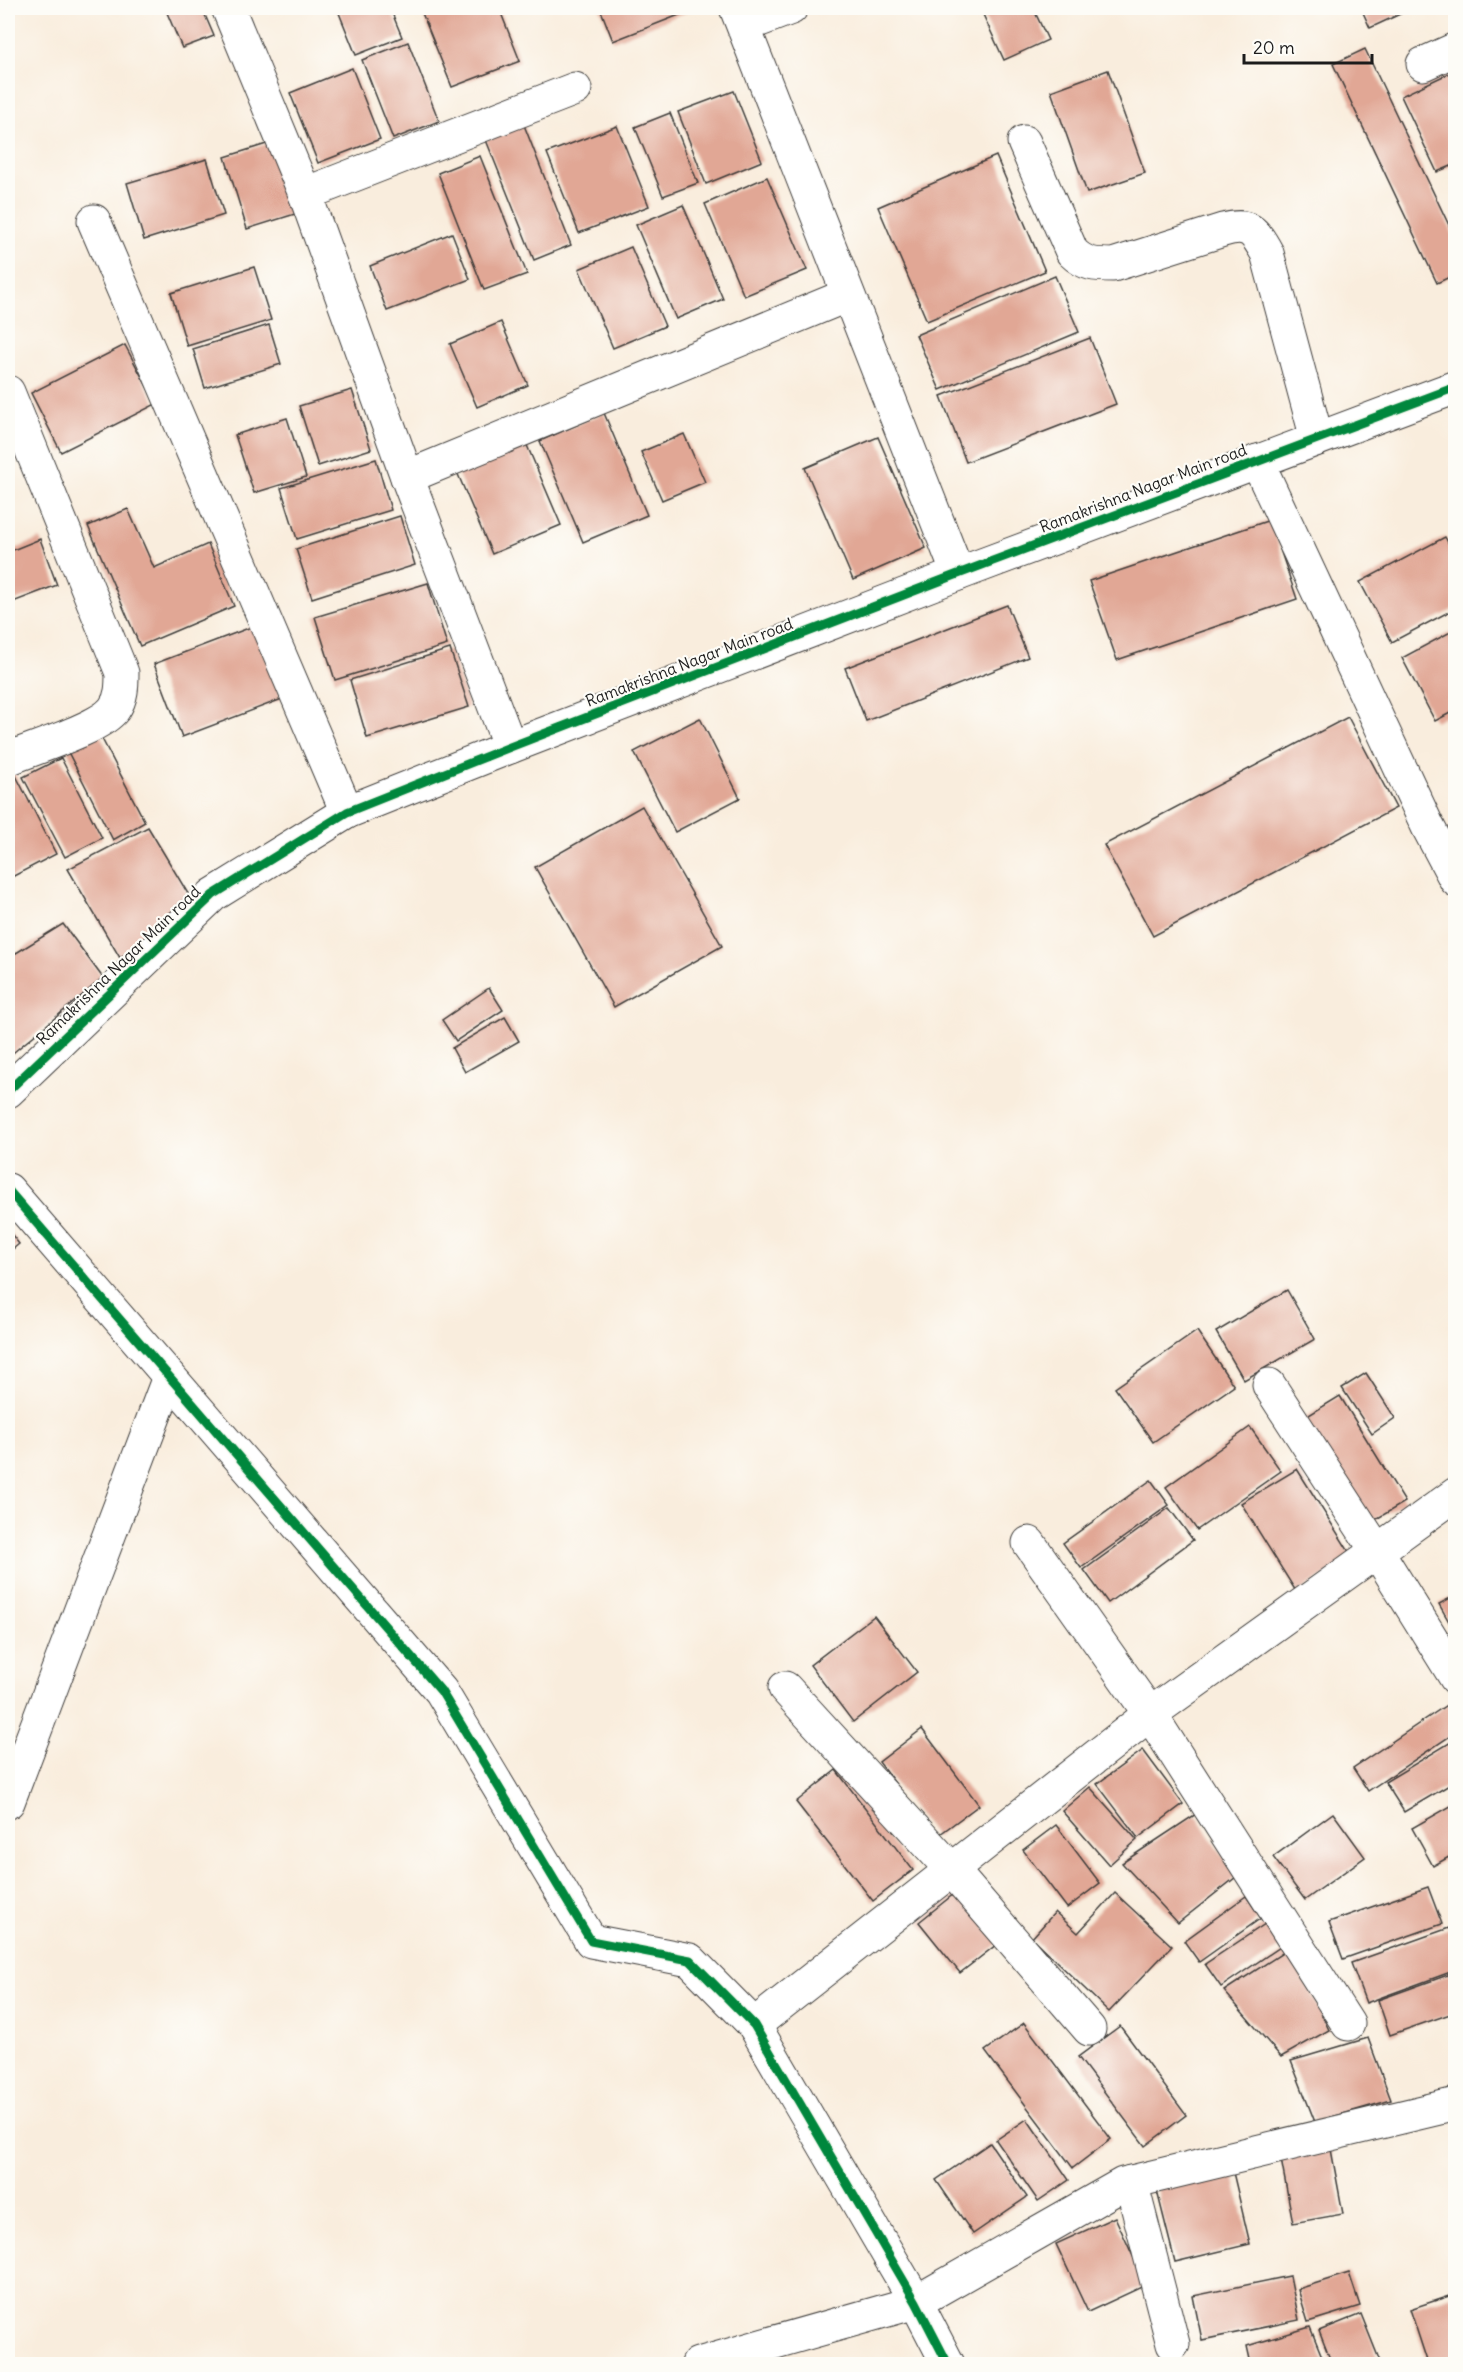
<svg xmlns="http://www.w3.org/2000/svg" width="1463" height="2372" viewBox="0 0 1463 2372" font-family="Delius,sans-serif">
	<rect width="100%" height="100%" fill="#fdfcf7"/>
	<filter id="ink" filterUnits="userSpaceOnUse"><feTurbulence type="fractalNoise" baseFrequency=".0167" numOctaves="2"/><feDisplacementMap in="SourceGraphic" scale="12" xChannelSelector="R" yChannelSelector="G"/><feConvolveMatrix kernelMatrix="1 2 1 2 8 2 1 2 1" color-interpolation-filters="sRGB"/></filter>
	<filter id="wash" filterUnits="userSpaceOnUse"><feTurbulence type="fractalNoise" baseFrequency=".008" numOctaves="4" result="noise"/><feDisplacementMap in="SourceGraphic" scale="24" xChannelSelector="R" yChannelSelector="G"/><feGaussianBlur stdDeviation="1.35" result="paint"/><feColorMatrix in="noise" values="0 0 0 0 0 0 0 0 0 0 0 0 0 0 0 0 0 1.4 0 .05"/><feComposite in="paint" operator="in"/></filter>
	<g filter="url(#wash)">
		<rect width="100%" height="100%" fill="#f9eddd"/>
		<g id="blocks">
			<g fill="#e1a795">
				<path d="M165 8H202L214 36 182 48Z"/>
				<path d="M337 8H390L402 37 356 55Z"/>
				<path d="M420 8H499L520 61 452 87Z"/>
				<path d="M600 8H697L613 41Z"/>
				<path d="M980 8H1033L1048 40 1004 60Z"/>
				<path d="M1361 8H1413L1370 28Z"/>
				<path d="M408 42 439 121 393 139 362 60Z"/>
				<path d="M1365 49 1456 240V274L1437 283 1333 64Z"/>
				<path d="M352 68 380 139 318 163 290 93Z"/>
				<path d="M1108 70 1145 173 1087 193 1051 91Z"/>
				<path d="M1456 70V164L1437 172 1401 96Z"/>
				<path d="M734 91 762 161 706 184 678 112Z"/>
				<path d="M670 113 698 183 663 196 635 127Z"/>
				<path d="M524 125 571 245 534 260 486 140Z"/>
				<path d="M617 126 649 206 579 233 547 153Z"/>
				<path d="M273 142 295 214 247 229 225 157Z"/>
				<path d="M480 156 527 274 484 290 438 173Z"/>
				<path d="M996 156 1045 271 927 321 878 207Z"/>
				<path d="M207 159 224 215 144 240 127 183Z"/>
				<path d="M767 177 807 270 744 296 705 204Z"/>
				<path d="M683 205 723 299 676 319 636 225Z"/>
				<path d="M452 233 470 279 387 311 370 266Z"/>
				<path d="M631 247 665 326 613 348 579 269Z"/>
				<path d="M254 267 271 320 187 346 171 293Z"/>
				<path d="M1055 276 1079 332 940 390 916 335Z"/>
				<path d="M501 322 528 385 477 407 450 344Z"/>
				<path d="M269 325 281 364 205 388 193 349Z"/>
				<path d="M1090 338 1116 404 966 462 941 396Z"/>
				<path d="M125 345 156 404 61 452 31 393Z"/>
				<path d="M352 390 371 449 318 466 299 406Z"/>
				<path d="M604 413 647 515 583 542 540 441Z"/>
				<path d="M287 418 306 477 254 493 235 435Z"/>
				<path d="M684 434 705 482 662 500 641 452Z"/>
				<path d="M523 436 561 525 492 554 454 465Z"/>
				<path d="M878 437 926 548 853 580 805 468Z"/>
				<path d="M376 459 391 510 297 539 281 488Z"/>
				<path d="M128 509 154 568 208 544 234 606 140 646 88 526Z"/>
				<path d="M400 516 415 565 312 598 296 549Z"/>
				<path d="M1270 520 1297 599 1117 660 1089 581Z"/>
				<path d="M1445 537 1456 557V608L1392 642 1360 582Z"/>
				<path d="M40 539 57 585 8 604V552Z"/>
				<path d="M428 583 447 645 335 680 315 617Z"/>
				<path d="M1007 605 1028 657 866 721 845 668Z"/>
				<path d="M254 626 282 699 182 737 154 664Z"/>
				<path d="M1456 629V710L1435 721 1402 658Z"/>
				<path d="M450 649 469 707 367 738 350 680Z"/>
				<path d="M1348 717 1396 808 1153 936 1104 845Z"/>
				<path d="M700 718 740 798 675 832 634 752Z"/>
				<path d="M99 733 145 822 113 840 67 750Z"/>
				<path d="M61 758 102 838 65 857 23 777Z"/>
				<path d="M10 764 56 854 8 879V765Z"/>
				<path d="M642 806 722 946 614 1007 535 867Z"/>
				<path d="M148 827 193 902 120 958 68 869Z"/>
				<path d="M63 924 103 978 8 1057V958Z"/>
				<path d="M489 988 503 1010 456 1041 442 1020Z"/>
				<path d="M505 1017 519 1041 465 1072 452 1048Z"/>
				<path d="M8 1230 19 1244 8 1253Z"/>
				<path d="M1287 1290 1315 1339 1244 1380 1216 1332Z"/>
				<path d="M1197 1331 1234 1386 1153 1442 1115 1388Z"/>
				<path d="M1366 1373 1395 1418 1372 1434 1342 1388Z"/>
				<path d="M1340 1396 1405 1502 1368 1524 1304 1418Z"/>
				<path d="M1250 1427 1281 1471 1197 1530 1166 1487Z"/>
				<path d="M1297 1469 1353 1558 1297 1593 1241 1503Z"/>
				<path d="M1151 1480 1169 1505 1081 1568 1063 1543Z"/>
				<path d="M1169 1508 1193 1540 1108 1603 1084 1570Z"/>
				<path d="M1456 1595V1634L1439 1604Z"/>
				<path d="M874 1616 917 1672 853 1722 810 1665Z"/>
				<path d="M1451 1702 1456 1709V1732L1368 1791 1353 1768Z"/>
				<path d="M922 1729 979 1805 936 1837 879 1762Z"/>
				<path d="M1456 1739V1781L1404 1812 1385 1782Z"/>
				<path d="M1143 1750 1183 1804 1138 1838 1097 1784Z"/>
				<path d="M836 1770 913 1870 873 1901 796 1802Z"/>
				<path d="M1090 1787 1137 1840 1109 1865 1062 1811Z"/>
				<path d="M1456 1803V1853L1433 1866 1412 1828Z"/>
				<path d="M1333 1813 1365 1857 1305 1900 1273 1857Z"/>
				<path d="M1196 1814 1236 1877 1178 1923 1122 1863Z"/>
				<path d="M1056 1825 1100 1883 1067 1908 1023 1850Z"/>
				<path d="M1428 1887 1442 1924 1343 1959 1329 1922Z"/>
				<path d="M960 1889 1001 1941 960 1973 919 1922Z"/>
				<path d="M1115 1893 1172 1946 1109 2012 1032 1938 1055 1912 1078 1933Z"/>
				<path d="M1246 1896 1261 1918 1199 1962 1184 1941Z"/>
				<path d="M1268 1922 1283 1945 1221 1987 1205 1964Z"/>
				<path d="M1449 1928 1456 1946V1970L1366 2003 1351 1963Z"/>
				<path d="M1290 1948 1329 2030 1281 2057 1224 1991Z"/>
				<path d="M1456 1972V2012L1390 2035 1378 2000Z"/>
				<path d="M1024 2023 1111 2139 1073 2168 985 2051Z"/>
				<path d="M1120 2026 1186 2115 1145 2146 1078 2057Z"/>
				<path d="M1368 2038 1391 2100 1315 2122 1291 2061Z"/>
				<path d="M1027 2119 1069 2180 1038 2201 996 2140Z"/>
				<path d="M990 2143 1027 2197 973 2234 936 2180Z"/>
				<path d="M1330 2144 1343 2214 1293 2223 1280 2154Z"/>
				<path d="M1232 2168 1250 2244 1175 2262 1156 2187Z"/>
				<path d="M1115 2217 1146 2285 1088 2312 1056 2244Z"/>
				<path d="M1349 2273 1360 2306 1308 2322 1298 2289Z"/>
				<path d="M1290 2276 1299 2320 1202 2340 1193 2296Z"/>
				<path d="M1452 2295 1456 2307V2364H1428L1410 2309Z"/>
				<path d="M1361 2314 1381 2364H1332L1319 2331Z"/>
				<path d="M1310 2327 1325 2364H1251L1247 2346Z"/>
			</g>
		</g>
	</g>
	<g filter="url(#ink)">
		<use href="#blocks" fill-opacity="0" stroke="#3d3b39" stroke-width="1.5"/>
		<g fill="none" stroke-linecap="round" stroke-linejoin="round">
			<g stroke="#3d3b39" stroke-width="35">
				<g id="minor">
					<path d="M228 8 305 194 407 477 510 747"/>
					<path d="M736 8 958 574"/>
					<path d="M744 26 791 8"/>
					<path d="M1423 64 1456 49"/>
					<path d="M1024 142 1072 252C1085 265 1096 265 1113 265L1223 230C1249 223 1254 230 1267 253L1317 439"/>
					<path d="M305 194 575 89"/>
					<path d="M94 221 347 812"/>
					<path d="M8 392 122 673C122 685 122 698 114 709 99 729 33 748 8 759"/>
					<path d="M1257 461 1428 827 1456 880"/>
					<path d="M407 477 848 295"/>
					<path d="M8 1091 213 895 347 812 510 747 958 574 1456 387"/>
					<path d="M8 1190 441 1691 591 1941 690 1960 754 2025 916 2302 948 2364"/>
					<path d="M1269 1385 1377 1551 1456 1494"/>
					<path d="M1029 1543 1150 1714 1348 2024"/>
					<path d="M785 1688 951 1869 1089 2029"/>
					<path d="M8 1802 169 1377"/>
					<path d="M754 2025 1150 1714 1377 1551 1456 1678"/>
					<path d="M1131 2182 1173 2344"/>
					<path d="M698 2364 916 2302 1123 2184 1456 2104"/>
				</g>
			</g>
			<use href="#minor" stroke="#fff" stroke-width="33"/>
			<g stroke="#fdfcf7" stroke-width="13">
				<g id="cycleway">
					<path d="M8 1091 213 895 347 812 510 747 958 574 1456 387"/>
					<path d="M8 1190 441 1691 591 1941 690 1960 754 2025 916 2302 948 2364"/>
				</g>
			</g>
			<use href="#cycleway" stroke="#00873e" stroke-width="9"/>
		</g>
	</g>
	<g text-anchor="middle" dominant-baseline="central" stroke-width="4.5" stroke-linejoin="round" paint-order="stroke">
		<g font-size="16" fill="#1c1c1c" stroke="#fdfcf7">
			<text transform="translate(1143 488) rotate(-21)">Ramakrishna Nagar Main road</text>
			<text transform="translate(689 662) rotate(-21)">Ramakrishna Nagar Main road</text>
			<text transform="translate(118 965) rotate(-44)">Ramakrishna Nagar Main road</text>
		</g>
	</g>
	<rect width="1463" height="2372" fill="none" stroke="#fdfcf7" stroke-width="30"/>
	<path d="M1244 54v9h128v-9" fill="none" stroke="#1c1c1c" stroke-width="3"/>
	<text x="1253" y="54" font-size="18" fill="#1c1c1c" stroke="#fdfcf7" stroke-width="4.5" paint-order="stroke">20 m</text>
</svg>
